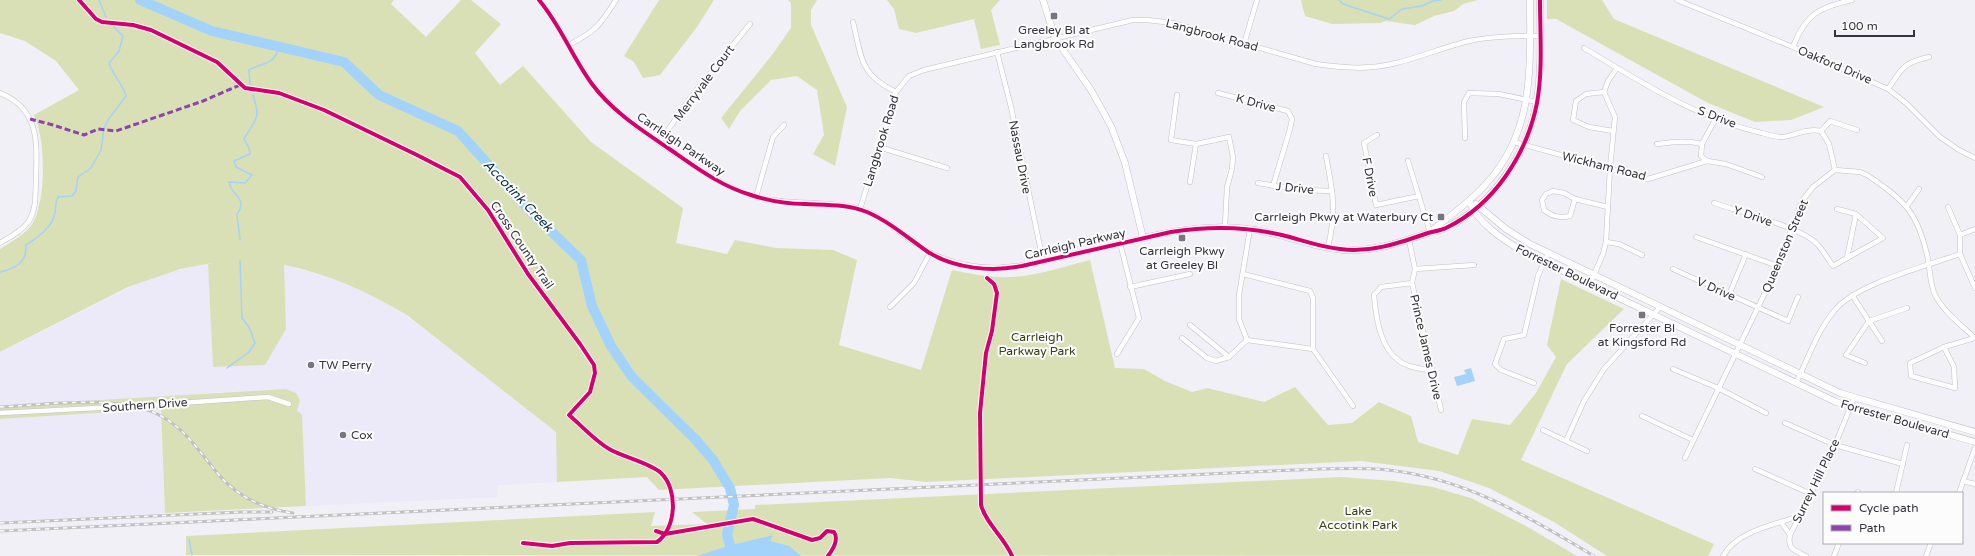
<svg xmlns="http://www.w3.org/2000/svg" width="1975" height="556" viewBox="0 0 1975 556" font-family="'Varela Round',sans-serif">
	<rect width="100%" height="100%" fill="#f1f0f6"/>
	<g fill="#ece9f9">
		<path d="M208 264 214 367 286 329 283 265 330 278 376 297 412 320 557 433V482L498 485V497L306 506 302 414 297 411 300 400 299 397 291 390 220 392 147 399 0 406V353L137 284 168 272Z"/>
		<path d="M161 409 165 513 0 521V419Z"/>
	</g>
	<g fill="#dae0b6">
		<path d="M0 0H394L391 4 426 37 461 0H471L501 24 475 53 500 85 523 66 591 142 683 208 676 243 727 254 735 240 776 248 833 250 857 260 839 345 921 370 952 270C972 274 991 278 1011 277 1038 276 1065 266 1090 260L1115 368 1144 369 1165 381 1192 392 1207 388 1264 402 1295 387 1328 425 1352 423 1379 402 1411 416 1418 442 1458 455 1472 419 1510 425 1536 393 1556 357 1547 345 1561 279 1624 309 1567 364 1521 460 1714 544 1708 556H1607L1554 522 1489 488 1439 471 1361 461 926 482 890 478 659 490 647 477 557 482 556 432 408 316C369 292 329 274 284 265L286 329 265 365 213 367 208 264 212 263 180 269 128 287 0 352V249C11 242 22 236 30 227 47 206 46 139 34 115L79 90 56 61 25 41 0 33Z"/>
		<path d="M659 0H714L697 27 660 75 643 78 634 62 624 56Z"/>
		<path d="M788 0H817L811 10V25L847 107 835 166 813 154 824 135 817 90 797 76 771 80 740 111 729 129 721 118 772 55 791 28V3Z"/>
		<path d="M887 0H1000L991 10 1000 45 981 49 974 19 916 33 899 29 894 9Z"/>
		<path d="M1301 0H1478L1463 4 1454 11 1434 16 1415 25 1386 21 1380 23 1332 24 1305 16Z"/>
		<path d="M1547 0H1602L1614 19 1824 107 1791 120 1755 122 1708 103 1556 19H1547Z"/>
		<path d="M286 389 296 393 300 400 297 411 302 414 306 506 165 513 161 409 0 419V406Z"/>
		<path d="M1341 477 1394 481 1433 487 1471 498 1526 526 1577 556 186 555V536L655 512 651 526 707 524 692 512 755 509V505Z"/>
	</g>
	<g fill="#a3d2fa">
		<path d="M1471 368 1475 381 1457 386 1454 377 1466 374 1464 370Z"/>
		<path d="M773 535 770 541 789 546 801 556H697L728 546Z"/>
	</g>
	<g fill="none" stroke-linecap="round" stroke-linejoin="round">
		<g stroke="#a3d2fa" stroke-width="1.5">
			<path d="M99 0 106 17"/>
			<path d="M1339 0 1343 4 1389 19 1402 9 1422 6 1432 1 1441 0"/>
			<path d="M250 85 249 70C263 62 274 66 279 47"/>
			<path d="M240 240 237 214C249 198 231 196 229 182L245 183 252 175 236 167 234 161 250 154 249 148 244 139C256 119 261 119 253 95"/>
			<path d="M0 272C16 268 27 263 26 245 38 237 52 228 55 213 56 207 55 203 58 197L72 196 76 191 78 177 91 168 101 150 104 128 108 120 126 96C123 84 110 71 109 63L119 51 123 36 114 27"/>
			<path d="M227 368 249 352 255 343 249 327 242 318 240 261"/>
			<path d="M189 539 192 555"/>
		</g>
		<path stroke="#a3d2fa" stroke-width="10" d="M140 0 212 31 344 62 379 95 458 131 533 214 581 260 592 306 611 346 632 377 696 440 713 460 730 488 734 505 727 534 733 556"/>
		<g stroke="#c2c0c9" stroke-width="5.5">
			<g id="street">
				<path d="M539 0C561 26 572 57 592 84 612 111 640 129 667 148 694 166 720 185 751 195 788 207 824 199 860 209 889 218 908 243 935 255 983 276 1019 267 1067 256 1092 250 1118 244 1143 238"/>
				<path d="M1677 0 1793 47 1888 89 1906 103 1940 137 1959 150 1975 158"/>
				<path d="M853 22C862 58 859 74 896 92"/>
				<path d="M1244 44 1257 0"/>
				<path d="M569 45C596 31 600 25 616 0"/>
				<path d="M1793 47C1805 15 1819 7 1852 0"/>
				<path d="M1584 48C1639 81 1698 119 1762 133 1768 135 1776 137 1783 137 1796 135 1807 128 1821 131L1829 144 1835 170"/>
				<path d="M997 52 1011 107 1043 261"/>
				<path d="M1888 89C1903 67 1903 63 1929 57"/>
				<path d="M1604 92 1586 94 1576 101 1573 120 1589 127 1613 131"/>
				<path d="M0 93C40 109 37 143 36 179 35 193 37 208 29 221 22 231 10 237 0 243"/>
				<path d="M1218 93 1288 111 1292 119 1290 129 1273 186"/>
				<path d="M1177 95 1171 140 1196 144 1229 137 1233 157 1232 169 1227 187 1225 226"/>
				<path d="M1821 131 1830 121 1857 130"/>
				<path d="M1377 135 1364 143 1376 205 1419 196"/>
				<path d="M1465 138 1464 102 1469 93 1499 94 1537 102"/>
				<path d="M1514 142 1648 179 1707 161 1726 164 1762 177"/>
				<path d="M659 143 688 101 750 24"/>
				<path d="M1657 144C1673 142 1686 140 1702 144"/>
				<path d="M879 147 947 168"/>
				<path d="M1326 156C1333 194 1337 209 1328 247"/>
				<path d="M1408 161 1430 232"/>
				<path d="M1707 161 1701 156 1702 144 1716 118"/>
				<path d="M1190 182 1196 144"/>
				<path d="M1258 183 1301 190 1332 191"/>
				<path d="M1553 191 1564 193 1575 199 1570 216C1560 218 1553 217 1544 210L1542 200 1546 194Z"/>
				<path d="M756 197 773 137 784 125"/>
				<path d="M1575 199 1608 207"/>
				<path d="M1714 203C1737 211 1803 228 1817 244 1823 250 1828 259 1833 266L1847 258"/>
				<path d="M1907 206 1919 189"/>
				<path d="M1948 207 1960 235"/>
				<path d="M860 209 896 92 909 76 924 70 1133 20H1147L1173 23 1316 64C1343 68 1369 70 1396 63 1421 57 1444 47 1469 41 1493 36 1516 36 1540 36"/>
				<path d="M1837 209 1856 214 1883 238 1847 258 1856 214"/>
				<path d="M1696 237 1778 266"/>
				<path d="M1409 240 1415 269 1412 283 1441 410"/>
				<path d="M1606 242 1619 244 1642 255"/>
				<path d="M1960 254 1975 288"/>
				<path d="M1415 269 1474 265"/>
				<path d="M1673 269 1788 321 1798 297"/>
				<path d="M1243 274 1310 291 1313 298V349"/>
				<path d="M1412 283 1381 287 1374 295C1376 320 1381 356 1409 366 1416 368 1424 369 1431 371"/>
				<path d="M1590 284 1603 254 1606 242 1610 168 1615 117 1604 92 1608 81 1617 68"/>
				<path d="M1130 287 1190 274"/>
				<path d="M1729 295 1746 254"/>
				<path d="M1852 295 1882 341"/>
				<path d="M890 307 914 283 930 253"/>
				<path d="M1190 325 1229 357"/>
				<path d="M1182 338 1207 358 1216 361 1229 357 1247 340"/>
				<path d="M1247 340 1313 349 1353 406"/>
				<path d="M1247 340 1239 319V295L1250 229"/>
				<path d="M1944 347 1954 367 1955 388 1911 376 1910 363Z"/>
				<path d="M1944 347 1975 338"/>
				<path d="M1117 354 1139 318 1120 243"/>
				<path d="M1865 363 1846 355 1869 321 1907 308"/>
				<path d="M1673 369 1718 388 1766 413"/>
				<path d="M1534 383 1501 370 1495 364 1504 339 1524 335 1538 276 1548 253"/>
				<path d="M1796 383C1808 359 1817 331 1835 310 1856 284 1926 266 1960 254V235L1975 229"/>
				<path d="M0 413 137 406 268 397 289 404"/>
				<path d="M1642 416 1693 440"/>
				<path d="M1785 423 1835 445 1903 464"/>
				<path d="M1543 430 1587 451"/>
				<path d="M1566 441 1584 401 1604 369 1660 307"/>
				<path d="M1685 458 1778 266 1802 201 1813 187 1835 170 1860 172 1867 175C1906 201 1918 213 1928 259 1930 271 1930 284 1935 295 1944 312 1961 325 1975 338"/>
				<path d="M1755 469 1811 494"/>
				<path d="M1963 481 1975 484"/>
				<path d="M1857 493 1858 492"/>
				<path d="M1896 493 1907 445"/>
				<path d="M1959 493 1975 448"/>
				<path d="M1781 522 1790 535"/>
				<path d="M1723 556C1737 531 1774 525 1799 516"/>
				<path d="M1806 556C1795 551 1787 549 1790 535L1835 445 1854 398"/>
				<path d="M1834 556 1839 543"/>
				<path d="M1926 556 1931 543"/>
			</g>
		</g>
		<g stroke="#c2c0c9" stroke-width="7">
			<g id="secondary">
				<path d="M1043 0 1055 38 1091 90 1111 126 1125 163 1143 238C1185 228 1224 223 1266 232 1292 237 1316 248 1343 250 1373 252 1399 243 1428 233 1434 231 1440 231 1445 228 1492 207 1530 150 1537 100 1542 67 1540 33 1540 0"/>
				<path d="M1469 201C1479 225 1504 240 1525 253L1836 402 1975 442"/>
				<path d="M1476 204 1506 229 1530 244 1840 393 1975 432"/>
				<path d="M1431 231C1450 216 1470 202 1486 184 1535 131 1530 67 1530 0"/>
			</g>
		</g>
		<use href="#street" stroke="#fdfdfe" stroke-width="4.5"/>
		<use href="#secondary" stroke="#fdfdfe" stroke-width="6"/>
		<g stroke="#c1c0c2" stroke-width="3">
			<g id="rail">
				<path d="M0 407C45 405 116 394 157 414 185 427 199 452 219 475 238 497 264 509 293 513"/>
				<path d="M0 523 241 512H272"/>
				<path d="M0 531 1293 470C1325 469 1356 467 1388 470 1465 478 1529 517 1594 556"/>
			</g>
		</g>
		<use href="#rail" stroke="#fcfcfc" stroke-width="1.5" stroke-dasharray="4.5" stroke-linecap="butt"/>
		<path stroke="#8e44ad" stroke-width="3" stroke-dasharray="6 3" stroke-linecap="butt" d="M30 119 53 125 84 135 98 129 116 131 203 101 240 85"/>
		<g stroke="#fcfcfc" stroke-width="6">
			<g id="cycleway">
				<path d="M79 0 96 19 102 22 133 25 151 30 217 62 245 88 279 93 324 110 417 155 460 177 488 210 528 274 580 344 594 365 595 373 590 392 569 415C582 426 596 442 611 450 624 457 652 464 661 473 678 489 677 528 657 542L570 543 552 546 523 543"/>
				<path d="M539 0C561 26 572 57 592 84 612 111 640 129 668 148 694 166 720 186 751 195 769 201 787 204 805 204 826 205 848 204 867 212 890 222 908 238 928 252 955 269 992 272 1022 266L1171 232C1209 226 1244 226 1282 235 1302 240 1320 247 1340 249 1372 253 1399 243 1428 233 1434 231 1440 231 1446 228 1494 205 1527 154 1537 103 1543 70 1540 34 1540 0"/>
				<path d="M987 278 994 284 997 293 992 331 986 353 980 413 981 505C986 524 1005 538 1012 556"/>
				<path d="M656 531 665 534 753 519 812 540 820 538 827 531 834 532C839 540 833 549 828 556"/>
			</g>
		</g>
		<use href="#cycleway" stroke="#d6006c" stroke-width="4"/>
	</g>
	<g fill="#777580" stroke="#fcfcfc" stroke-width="1.5">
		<rect x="1050" y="12" width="8" height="8" rx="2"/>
		<rect x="1437" y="213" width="8" height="8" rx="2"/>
		<rect x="1178" y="234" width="8" height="8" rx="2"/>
		<rect x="1638" y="311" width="8" height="8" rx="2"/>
		<circle cx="311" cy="365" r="4"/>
		<circle cx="343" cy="435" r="4"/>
	</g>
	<g text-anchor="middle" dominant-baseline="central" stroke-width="4" stroke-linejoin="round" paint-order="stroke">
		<g font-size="12" fill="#363340" stroke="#fcfcfc">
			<text x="1054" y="30">Greeley Bl at<tspan x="1054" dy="14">Langbrook Rd</tspan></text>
			<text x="1433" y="217" text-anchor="end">Carrleigh Pkwy at Waterbury Ct</text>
			<text x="1182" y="251">Carrleigh Pkwy<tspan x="1182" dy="14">at Greeley Bl</tspan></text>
			<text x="1642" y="328">Forrester Bl<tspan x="1642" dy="14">at Kingsford Rd</tspan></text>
			<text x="319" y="365" text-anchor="start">TW Perry</text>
			<text x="351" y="435" text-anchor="start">Cox</text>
		</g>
		<g font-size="12" fill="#363340" stroke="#fcfcfc">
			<text transform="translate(1212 35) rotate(15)">Langbrook Road</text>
			<text transform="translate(1835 65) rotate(23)">Oakford Drive</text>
			<text transform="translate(704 83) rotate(-53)">Merryvale Court</text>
			<text transform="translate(1256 103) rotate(15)">K Drive</text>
			<text transform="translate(1717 117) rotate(21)">S Drive</text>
			<text transform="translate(881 141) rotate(-73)">Langbrook Road</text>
			<text transform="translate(681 144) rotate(34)">Carrleigh Parkway</text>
			<text transform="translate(1020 157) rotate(79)">Nassau Drive</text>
			<text transform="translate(1604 166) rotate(14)">Wickham Road</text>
			<text transform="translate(1370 177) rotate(79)">F Drive</text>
			<text transform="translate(1295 188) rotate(6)">J Drive</text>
			<text transform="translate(1753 216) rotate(19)">Y Drive</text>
			<text transform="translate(1075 244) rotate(-13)">Carrleigh Parkway</text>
			<text transform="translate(522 245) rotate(56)">Cross County Trail</text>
			<text transform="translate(1785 246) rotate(-67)">Queenston Street</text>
			<text transform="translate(1567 272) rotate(26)">Forrester Boulevard</text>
			<text transform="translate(1716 289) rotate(24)">V Drive</text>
			<text transform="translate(1426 347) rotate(77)">Prince James Drive</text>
			<text transform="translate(145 405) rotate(-4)">Southern Drive</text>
			<text transform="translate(1895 419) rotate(16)">Forrester Boulevard</text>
			<text transform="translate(1816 481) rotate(-64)">Surrey Hill Place</text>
		</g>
		<g font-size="12" fill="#3b4116" stroke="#fcfcfc">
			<text x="1037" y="337">Carrleigh<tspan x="1037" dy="14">Parkway Park</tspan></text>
			<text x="1358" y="511">Lake<tspan x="1358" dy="14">Accotink Park</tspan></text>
		</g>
		<g font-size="13" font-style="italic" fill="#082e49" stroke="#fcfcfc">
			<text transform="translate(518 196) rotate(46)">Accotink Creek</text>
		</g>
	</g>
	<rect x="1823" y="492" width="140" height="52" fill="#fcfcfc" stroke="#adacb1"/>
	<rect x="1831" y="505" width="20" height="6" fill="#d6006c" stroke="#adacb1"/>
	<text x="1859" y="512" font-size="12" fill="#363340">Cycle path</text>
	<rect x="1831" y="525" width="20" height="6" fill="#8e44ad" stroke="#adacb1"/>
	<text x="1859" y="532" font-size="12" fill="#363340">Path</text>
	<path d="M1835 30v6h79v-6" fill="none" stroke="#363340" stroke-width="2"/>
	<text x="1841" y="30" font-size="12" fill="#363340" stroke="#fcfcfc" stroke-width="3" paint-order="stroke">100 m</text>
</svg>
